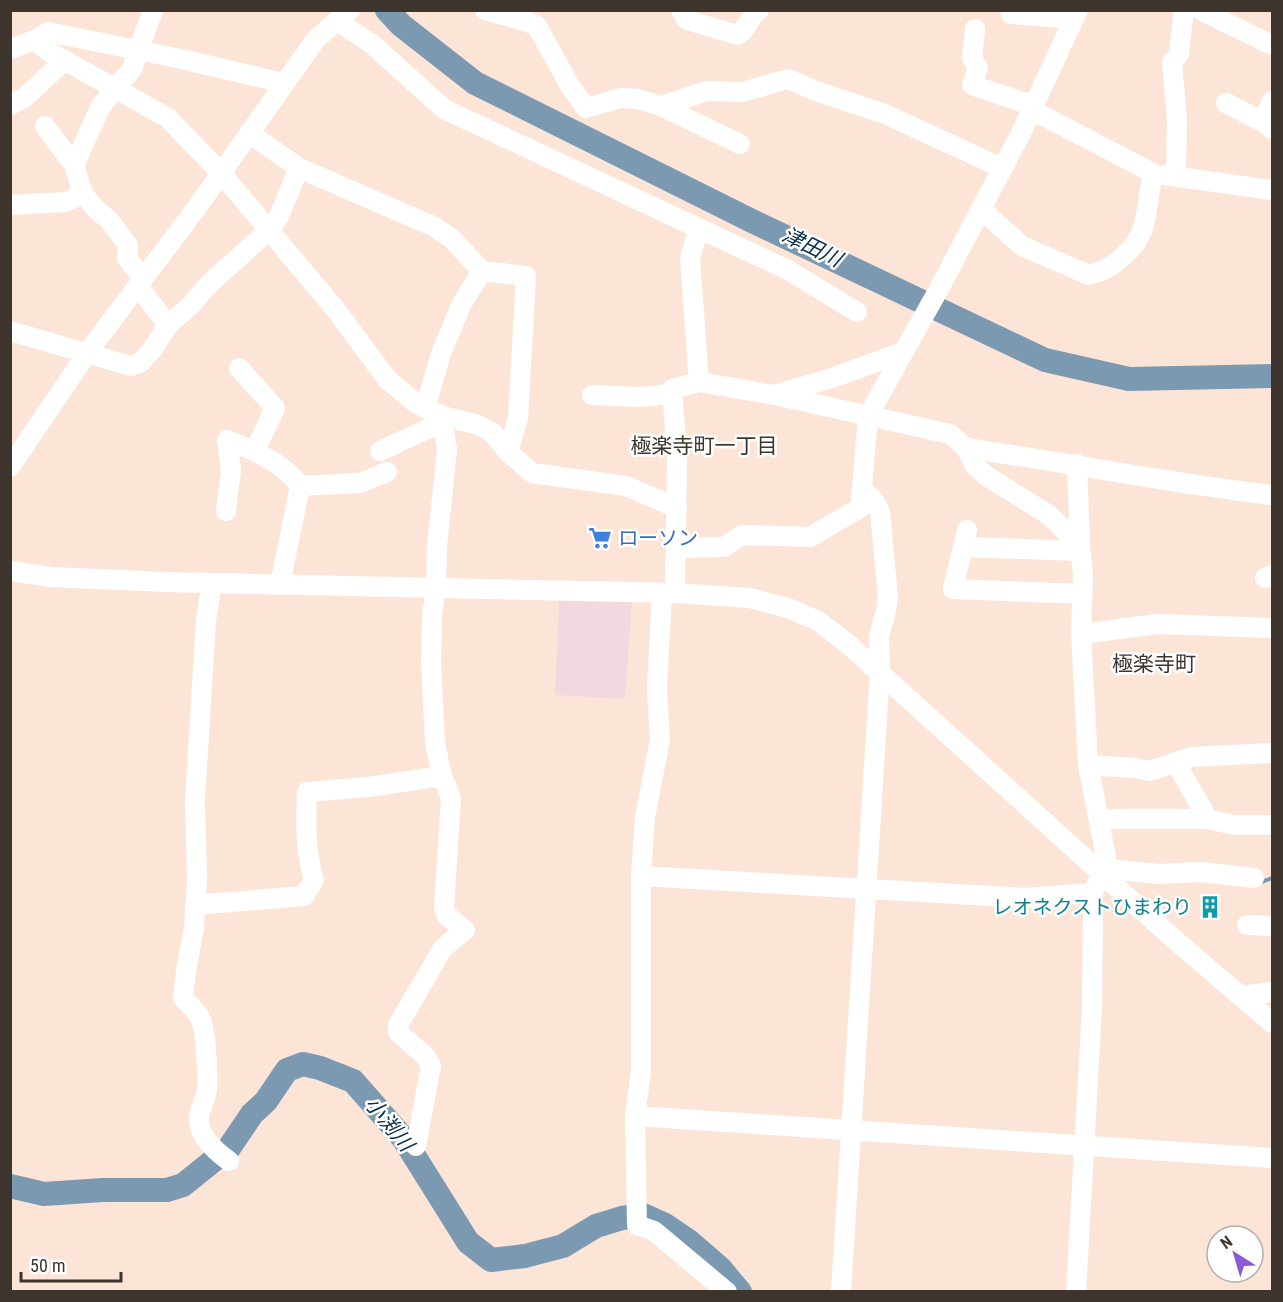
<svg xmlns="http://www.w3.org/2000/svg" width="1283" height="1302" viewBox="0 0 1283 1302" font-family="'Roboto Condensed','Noto Sans JP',sans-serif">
	<rect width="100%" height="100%" fill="#fce5d7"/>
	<path fill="#f2d9e0" d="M559 601 632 602 625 699 555 695Z"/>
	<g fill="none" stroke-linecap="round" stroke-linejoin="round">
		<path stroke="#7c99b2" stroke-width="4" d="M1259 883 1272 878"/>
		<g stroke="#7c99b2" stroke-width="24">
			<path d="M387 10 401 25 475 83 752 221 1045 360 1129 379 1272 376"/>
			<path d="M10 1186 44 1194 103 1190H167L183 1185 229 1148 252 1114 266 1101 287 1070 303 1064 320 1068 353 1081 403 1138 468 1242 491 1260 525 1256 563 1246 596 1226 622 1218 643 1215 665 1225 690 1242 720 1268 740 1292"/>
		</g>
		<g stroke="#fff" stroke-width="20">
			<path d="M485 10 528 22 537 26 570 86 586 108 621 98 638 99 661 106 707 91 742 92 788 79 816 91 885 114 1002 168"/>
			<path d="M681 10 687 20 738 35C750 26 747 18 759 10"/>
			<path d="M1011 10V14L1073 19"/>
			<path d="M1200 10 1272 45"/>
			<path d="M337 21 372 44 444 109 788 270 857 312"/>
			<path d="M975 29 972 58 978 68 972 85 1034 106"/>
			<path d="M35 40 48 51 168 118 221 173 336 310 387 379 417 404 442 416 475 424 492 432 508 452 532 473 626 486 677 508"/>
			<path d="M10 49 35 40 48 32 177 58 284 83"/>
			<path d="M1226 103 1263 122 1272 129"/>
			<path d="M10 105 24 98 65 60"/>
			<path d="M661 106 740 144"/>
			<path d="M1263 122 1272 101"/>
			<path d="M45 126 74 165 83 194 97 210 109 220 128 245 127 258 143 279"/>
			<path d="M249 133 299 168 435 227 452 239 482 271 526 276 518 418 508 452"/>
			<path d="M74 165 101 106 132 69 153 10"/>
			<path d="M1164 175 1272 190"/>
			<path d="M1176 176 1177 120 1172 62 1179 54 1184 10"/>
			<path d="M10 205 66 202 83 194"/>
			<path d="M981 209 1022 246 1089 275C1110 271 1136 250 1143 228 1148 211 1149 191 1153 173L1032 110"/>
			<path d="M138 286 168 325"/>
			<path d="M10 331 131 366 140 363 152 350 168 325 190 306 208 285 269 230 279 216 299 168"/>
			<path d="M239 368 275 408 255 451"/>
			<path d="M699 382 690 258 699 229"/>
			<path d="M777 394 832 378 903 352"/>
			<path d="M592 395 639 397 672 394"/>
			<path d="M425 408 441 354 461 305 482 271"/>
			<path d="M966 448C1069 463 1170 483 1272 495"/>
			<path d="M380 451 436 425 442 416"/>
			<path d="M1077 464 1080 545"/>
			<path d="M10 467 88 352 198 206 316 39 350 10"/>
			<path d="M300 486 360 483 387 472"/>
			<path d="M226 511 231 470 227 440C253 450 284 463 300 486L280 585"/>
			<path d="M967 530 953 589 1082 594"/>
			<path d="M963 547 1080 551"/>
			<path d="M676 548 724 547 742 535 810 537 860 508 862 488"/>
			<path d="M10 571 51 577 165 582 675 593 750 598 788 608 818 621 847 643 1175 940 1272 1023"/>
			<path d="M1265 578 1272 575"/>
			<path d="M212 583 206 620 195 800 197 880 194 928 186 971 183 998C189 1005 198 1012 201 1020 206 1032 208 1076 207 1089 206 1099 200 1108 199 1116 197 1135 215 1151 229 1161"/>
			<path d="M662 593 657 688 660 740 645 817 641 876V1071L635 1116 637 1225 654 1231 727 1292"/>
			<path d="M675 593 677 455 672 389 699 382 775 395 950 434 966 448 975 466 988 477 1049 515 1080 545 1083 575 1081 634 1088 765 1106 857 1102 873 1093 893 1092 1008 1076 1292"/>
			<path d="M1081 634 1157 624 1272 628"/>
			<path d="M1175 762 1203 810"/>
			<path d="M1088 765 1135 768 1150 771 1191 757 1272 753"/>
			<path d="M1099 819H1207L1235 825H1272"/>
			<path d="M1102 873 1118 870 1159 874 1202 872 1254 878"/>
			<path d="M641 876 1025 898 1093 893"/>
			<path d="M195 905 304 896 314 880C305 851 306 823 307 792L369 787 442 776"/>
			<path d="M1247 925 1272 926"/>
			<path d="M1241 996 1272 992"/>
			<path d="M635 1116 1272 1158"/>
			<path d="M416 1146 431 1066 425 1056 398 1032V1025L443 948 465 930 447 916 444 908 451 798 441 773 435 742 431 661 432 615 436 588 437 546 447 450 442 416"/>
			<path d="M841 1292 880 672 879 636 886 611 888 597 880 512 875 502 862 488 868 416 940 287 1021 133 1078 10"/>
		</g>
	</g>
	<defs>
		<g id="supermarket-bare" transform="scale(1.8)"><path d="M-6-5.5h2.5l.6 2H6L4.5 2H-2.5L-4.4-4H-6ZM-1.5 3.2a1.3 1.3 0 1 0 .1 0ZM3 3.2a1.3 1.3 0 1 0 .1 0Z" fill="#3f7fe0" stroke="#fff" stroke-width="2.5" paint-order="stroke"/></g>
		<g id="building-bare" transform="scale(1.8)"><path d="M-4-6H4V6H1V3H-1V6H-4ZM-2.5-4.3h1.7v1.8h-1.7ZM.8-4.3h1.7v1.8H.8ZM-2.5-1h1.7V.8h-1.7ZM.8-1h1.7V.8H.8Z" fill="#0f9aa8" stroke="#fff" stroke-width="2.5" paint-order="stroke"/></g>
	</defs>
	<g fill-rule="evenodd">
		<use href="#supermarket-bare" x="600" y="538"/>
		<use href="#building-bare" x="1210" y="907"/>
	</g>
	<g text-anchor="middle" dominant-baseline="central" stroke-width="5" stroke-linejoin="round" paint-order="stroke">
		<g font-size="20" fill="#366cbe" stroke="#fff" text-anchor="start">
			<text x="618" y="538">ローソン</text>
		</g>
		<g font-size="20" fill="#0d838f" stroke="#fff" text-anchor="end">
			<text x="1192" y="907">レオネクストひまわり</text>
		</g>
		<g font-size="21" font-style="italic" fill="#092e49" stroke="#fff">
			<text transform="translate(812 247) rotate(26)">津田川</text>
			<text transform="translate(389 1124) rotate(51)">小渕川</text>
		</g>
		<g font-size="21" fill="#3d342e" stroke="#fff">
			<text x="704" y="446">極楽寺町一丁目</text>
			<text x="1154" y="664">極楽寺町</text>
		</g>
	</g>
	<rect width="1283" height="1302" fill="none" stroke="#3d342e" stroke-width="24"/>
	<g transform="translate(1235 1254) rotate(323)"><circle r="28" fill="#ffffff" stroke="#b1aeab" stroke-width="1.5"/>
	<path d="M0-4.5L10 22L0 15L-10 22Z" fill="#8a59d3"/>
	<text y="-9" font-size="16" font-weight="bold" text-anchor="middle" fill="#3d342e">N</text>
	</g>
	<path d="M21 1272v9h100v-9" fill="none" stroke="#3d342e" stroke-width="3"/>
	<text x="30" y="1272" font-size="18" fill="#3d342e" stroke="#ffffff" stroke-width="4.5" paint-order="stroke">50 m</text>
</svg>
